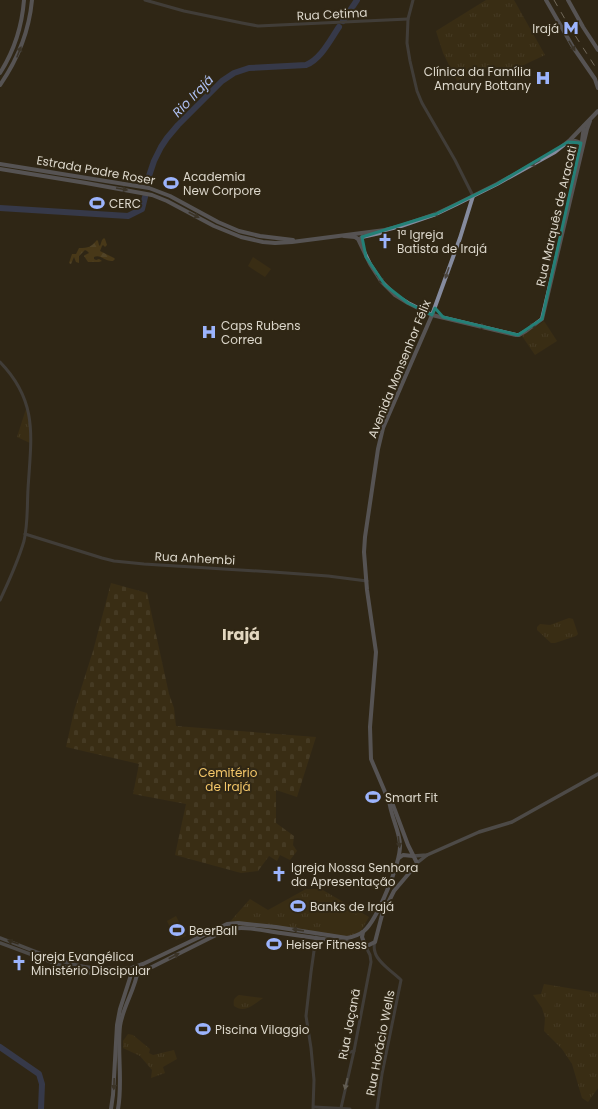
<svg xmlns="http://www.w3.org/2000/svg" width="598" height="1109" viewBox="0 0 598 1109" font-family="Poppins,sans-serif">
	<defs>
		<pattern id="grass-tufts" width="24" height="20" patternUnits="userSpaceOnUse"><rect width="24" height="20" fill="#463613"/><path d="M3 7l-1-3M5 7V3M7 7l1-3M15 17l-1-3M17 17v-4M19 17l1-3" fill="none" stroke="#605234"/></pattern>
		<pattern id="forest-firs" width="22" height="20" patternUnits="userSpaceOnUse"><rect width="22" height="20" fill="#664e1b"/><path d="M5 1l3.5 6h-7zM16 11l3.5 6h-7z" fill="#7b673b"/></pattern>
		<pattern id="cemetery-stones" width="16" height="16" patternUnits="userSpaceOnUse"><rect width="16" height="16" fill="#463613"/><path d="M2 7V4a2 2 0 0 1 4 0v3zM10 15v-3a2 2 0 0 1 4 0v3z" fill="#605234"/></pattern>
	</defs>
	<rect width="100%" height="100%" fill="#302715"/>
	<g fill="url(#grass-tufts)">
		<path d="M486 0H514L545 55 511 71 484 68 457 81 443 53 436 31Z"/>
		<path d="M544 321 557 341 535 355 522 336Z"/>
		<path d="M26 409 29 418 30 443 17 437Z"/>
		<path d="M569 618 573 619 578 634 576 636 555 643H551L537 630V627L540 624 550 625Z"/>
		<path d="M306 889H321L369 917 361 931 350 937 228 924 250 899 268 910Z"/>
		<path d="M544 984 598 993V1088L588 1102 582 1098 572 1064 562 1049 544 1031 545 1018 542 1008 533 995 541 994Z"/>
		<path d="M239 995 263 998C254 1004 245 1014 234 1006 233 1000 234 998 239 995Z"/>
		<path d="M128 1034 133 1035 150 1049 149 1053 153 1055 174 1050 177 1059 163 1067 165 1073 151 1078 152 1070 140 1056 123 1048V1041Z"/>
	</g>
	<path fill="url(#forest-firs)" d="M104 238 105 239 107 245 105 247 103 245 102 246 100 251 114 258 115 259 113 261C105 262 101 254 94 257V259L96 260 99 259 102 261 99 262H88L84 256 85 255 89 253 87 251 85 250 79 256V263L76 262 74 257 71 264 69 263 72 254H76L79 248C89 248 91 247 97 240L98 241 99 245 100 246 102 240Z"/>
	<path fill="url(#cemetery-stones)" d="M111 583 147 593 169 694 174 708 176 726 316 737 297 797 276 790V823L294 836 293 845 297 851 290 860 280 855 277 861 269 856 258 871 241 873 175 855 186 804 133 794 139 764 66 747 74 711 93 651Z"/>
	<g fill="#463613">
		<path d="M253 257 271 269 265 277 248 266Z"/>
		<path d="M326 899 360 917 349 936 315 918Z"/>
		<path d="M176 916 186 936 176 940 167 921Z"/>
		<path d="M546 993 556 994 554 1011 543 1009Z"/>
	</g>
	<g fill="none" stroke-linecap="round" stroke-linejoin="round">
		<g stroke="#3f5087" stroke-width="6">
			<path d="M343 21 357 0"/>
			<path d="M147 182 154 161 161 147 167 138 178 125 222 81 234 73 249 68 306 65C321 59 330 40 339 27"/>
			<path d="M0 208 128 216 142 209 145 197"/>
			<path d="M0 1047 39 1074 42 1084 41 1109"/>
		</g>
		<g stroke="#575a63" stroke-width="3">
			<path d="M145 0 184 11 242 23 258 26 408 19"/>
			<path d="M413 0 408 19 407 43 410 61 417 91 422 103 455 160 473 196"/>
			<path d="M0 362C39 402 31 438 28 489 27 506 28 524 24 541 18 561 9 581 0 600"/>
			<path d="M25 534 102 558 114 561 144 564 273 572 328 576 367 581"/>
			<path d="M375 942C374 945 374 949 375 952 377 962 394 973 401 980L382 1074 377 1109"/>
			<path d="M340 1051 347 1053 354 1051"/>
			<path d="M314 1107 350 1109"/>
			<path d="M341 1108 354 1051 371 962 370 955 365 945"/>
			<path d="M313 1109 314 1080 311 1048 306 1016 311 972 316 937"/>
		</g>
		<g stroke="#717684" stroke-width="3.5">
			<path d="M413 856 427 855 479 832 512 822 598 774"/>
			<path d="M417 863 427 855"/>
			<path d="M0 938C25 947 50 959 76 965 92 969 115 969 132 968"/>
			<path d="M0 943 73 970 91 973H131"/>
		</g>
		<g stroke="#858b9e" stroke-width="4">
			<path d="M546 0 573 47 595 79 598 88"/>
			<path d="M568 0 583 27 598 50"/>
			<path d="M0 73C14 51 22 26 24 0"/>
			<path d="M0 85C18 59 29 32 32 0"/>
			<path d="M582 141 584 126"/>
			<path d="M569 142 575 141 581 143V145"/>
			<path d="M0 164 149 188 170 196 218 222 239 231 260 236 293 240"/>
			<path d="M0 169 86 183 152 195 167 201 214 226 241 237 263 242 275 243 292 242 385 230 401 226 436 214 457 204 497 184 555 152 570 140 598 111"/>
			<path d="M344 236 355 237 358 239 370 264 381 281 395 295 408 303 432 315 516 335H519L526 331 542 319 587 129 590 121"/>
			<path d="M361 244V238L362 237 380 233"/>
			<path d="M399 858 403 855 413 856"/>
			<path d="M363 932 362 937 365 945"/>
			<path d="M131 973 141 971 150 968 226 930C243 925 264 931 281 933 309 937 337 941 365 945H369L375 942 382 915 394 891 416 865 417 863 408 845 393 805 388 799 371 759 370 727 376 652 367 590 364 552 365 537 378 449 383 428 432 315 460 238 473 196"/>
			<path d="M111 1109 113 1095 117 1025 120 1009 130 978 132 968 143 964 227 924 238 923 276 927 347 938C353 937 359 935 364 931 377 920 401 862 400 844 399 829 390 815 389 799"/>
			<path d="M118 1109C123 1082 117 1053 120 1026 123 1006 135 990 138 970"/>
		</g>
		<path stroke="#bdb7aa" stroke-width="1" stroke-dasharray="7 7" stroke-linecap="butt" d="M554 0 569 26 598 71"/>
	</g>
	<defs><path id="oneway-solid" d="M-6-.8H1V-3.2L6.5 0L1 3.2V.8H-6Z"/></defs>
	<g fill="#4a453e">
		<use href="#oneway-solid" transform="translate(572 46) rotate(58)"/>
		<use href="#oneway-solid" transform="translate(19 52) rotate(-68)"/>
		<use href="#oneway-solid" transform="translate(535 163) rotate(151)"/>
		<use href="#oneway-solid" transform="translate(122 189) rotate(10)"/>
		<use href="#oneway-solid" transform="translate(438 213) rotate(158)"/>
		<use href="#oneway-solid" transform="translate(194 215) rotate(27)"/>
		<use href="#oneway-solid" transform="translate(447 273) rotate(109)"/>
		<use href="#oneway-solid" transform="translate(380 279) rotate(53)"/>
		<use href="#oneway-solid" transform="translate(480 326) rotate(13)"/>
		<use href="#oneway-solid" transform="translate(531 327) rotate(-36)"/>
		<use href="#oneway-solid" transform="translate(399 842) rotate(83)"/>
		<use href="#oneway-solid" transform="translate(298 930) rotate(-172)"/>
		<use href="#oneway-solid" transform="translate(174 956) rotate(-27)"/>
		<use href="#oneway-solid" transform="translate(114 1084) rotate(92)"/>
	</g>
	<use fill="#3a3326" href="#oneway-solid" transform="translate(13 942) rotate(-160)"/>
	<use fill="#a09f9c" href="#oneway-solid" transform="translate(346 1084) rotate(103)"/>
	<path d="M0 0H598V1109H0ZM568 142 581 143 542 319 518 335 443 317 435 308 432 315 408 303 385 285 366 257 362 237 436 214 497 184Z" fill="#302715" fill-opacity=".55" fill-rule="evenodd"/>
	<path fill="none" stroke="#248077" stroke-width="3" stroke-linejoin="round" d="M568 142 581 143 542 319 518 335 443 317 435 308 432 315 408 303 385 285 366 257 362 237 436 214 497 184Z"/>
	<defs>
		<g id="metro-bare" transform="scale(1.2)"><path d="M-5.5 5V-5H-3L0 0L3-5H5.5V5H3V-.5L0 4L-3-.5V5Z" fill="#9cb4fd" stroke="#302715" stroke-width="2.5" paint-order="stroke"/></g>
		<g id="hospital-bare" transform="scale(1.2)"><path d="M-5-5h3v3.5h4V-5h3V5h-3V1.5h-4V5h-3Z" fill="#9cb4fd" stroke="#302715" stroke-width="2.5" paint-order="stroke"/></g>
		<g id="stadium-bare" transform="scale(1.2)"><path d="M0-5a6.5 5 0 1 0 0 10a6.5 5 0 1 0 0-10ZM-3.5-1.8h7v3.6h-7Z" fill="#9cb4fd" stroke="#302715" stroke-width="2.5" paint-order="stroke"/></g>
		<g id="church-bare" transform="scale(1.2)"><path d="M-1.2-6h2.4v3.5h3.3v2.4h-3.3V6h-2.4V-.1h-3.3v-2.4h3.3Z" fill="#9cb4fd" stroke="#302715" stroke-width="2.5" paint-order="stroke"/></g>
	</defs>
	<g fill-rule="evenodd">
		<use href="#metro-bare" x="571" y="28"/>
		<use href="#hospital-bare" x="543" y="78"/>
		<use href="#stadium-bare" x="171" y="183"/>
		<use href="#stadium-bare" x="97" y="203"/>
		<use href="#church-bare" x="385" y="241"/>
		<use href="#hospital-bare" x="209" y="332"/>
		<use href="#stadium-bare" x="373" y="797"/>
		<use href="#church-bare" x="279" y="874"/>
		<use href="#stadium-bare" x="298" y="906"/>
		<use href="#stadium-bare" x="177" y="930"/>
		<use href="#stadium-bare" x="274" y="944"/>
		<use href="#church-bare" x="19" y="963"/>
		<use href="#stadium-bare" x="203" y="1029"/>
	</g>
	<g text-anchor="middle" dominant-baseline="central" stroke-width="4" stroke-linejoin="round" paint-order="stroke">
		<g font-size="12" fill="#dcd7cb" stroke="#302715">
			<text transform="translate(332 14) rotate(-3)">Rua Cetima</text>
			<text transform="translate(96 170) rotate(10)">Estrada Padre Roser</text>
			<text transform="translate(556 216) rotate(-77)">Rua Marquês de Aracati</text>
			<text transform="translate(399 369) rotate(-68)">Avenida Monsenhor Félix</text>
			<text transform="translate(195 558) rotate(3)">Rua Anhembi</text>
			<text transform="translate(349 1024) rotate(-79)">Rua Jaçanã</text>
			<text transform="translate(380 1043) rotate(-79)">Rua Horácio Wells</text>
		</g>
		<g font-size="12" fill="#dcd7cb" stroke="#302715" text-anchor="start">
			<text x="559" y="28" text-anchor="end">Irajá</text>
			<text x="531" y="71" text-anchor="end">Clínica da Família<tspan x="531" dy="14">Amaury Bottany</tspan></text>
			<text x="183" y="176">Academia<tspan x="183" dy="14">New Corpore</tspan></text>
			<text x="109" y="203">CERC</text>
			<text x="397" y="234">1ª Igreja<tspan x="397" dy="14">Batista de Irajá</tspan></text>
			<text x="221" y="325">Caps Rubens<tspan x="221" dy="14">Correa</tspan></text>
			<text x="385" y="797">Smart Fit</text>
			<text x="291" y="867">Igreja Nossa Senhora<tspan x="291" dy="14">da Apresentação</tspan></text>
			<text x="310" y="906">Banks de Irajá</text>
			<text x="189" y="930">BeerBall</text>
			<text x="286" y="944">Heiser Fitness</text>
			<text x="31" y="956">Igreja Evangélica<tspan x="31" dy="14">Ministério Discipular</tspan></text>
			<text x="215" y="1029">Piscina Vilaggio</text>
		</g>
		<g font-size="12" fill="#f4c769" stroke="#302715">
			<text x="228" y="772">Cemitério<tspan x="228" dy="14">de Irajá</tspan></text>
		</g>
		<g font-size="13" font-style="italic" fill="#adbff1" stroke="#302715">
			<text transform="translate(193 96) rotate(-46)">Rio Irajá</text>
		</g>
		<g font-size="16" font-weight="bold" fill="#e3d7c0" stroke="#302715">
			<text x="241" y="634">Irajá</text>
		</g>
	</g>
</svg>
